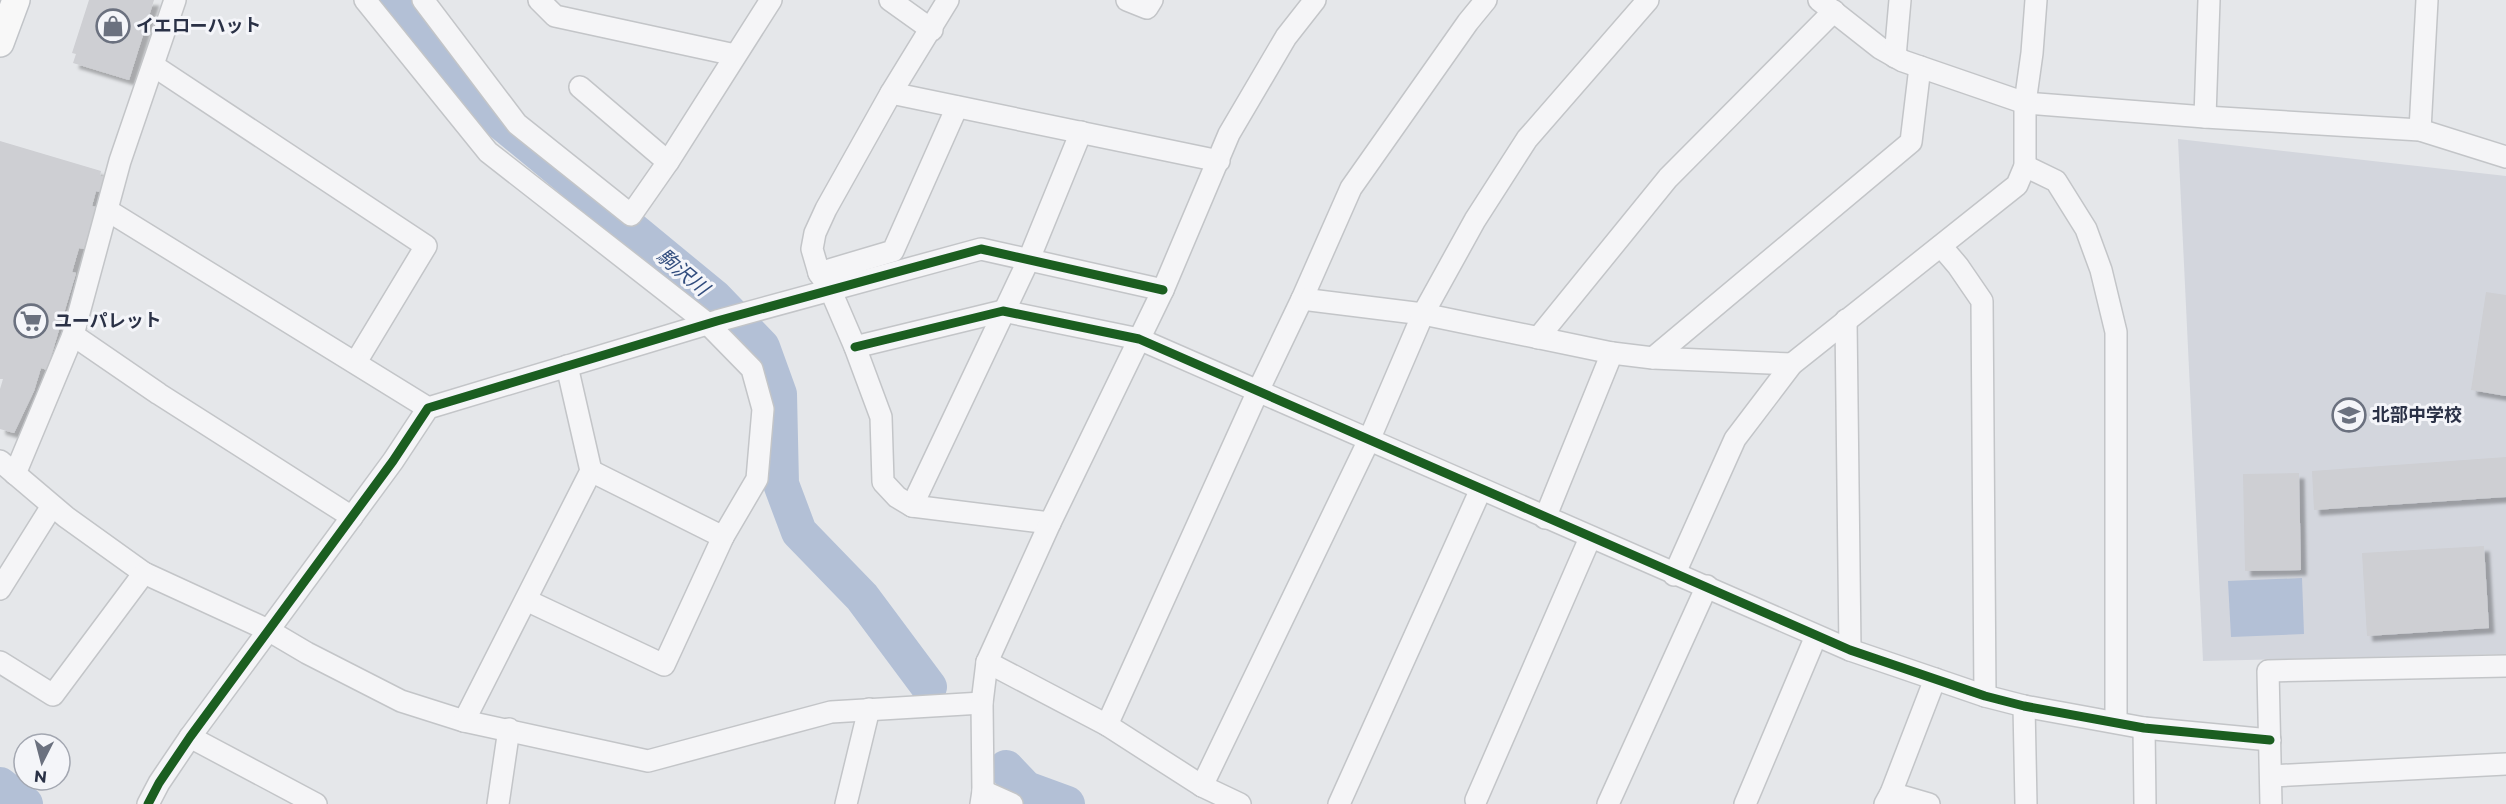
<svg xmlns="http://www.w3.org/2000/svg" width="2506" height="804" viewBox="0 0 2506 804" font-family="Montserrat,'Noto Sans JP',sans-serif">
	<defs>
		<filter id="shadow"><feDropShadow dx="5.5" dy="5.5" stdDeviation="1.5" flood-color="#0004"/></filter>
	</defs>
	<rect width="100%" height="100%" fill="#e5e7ea"/>
	<path fill="#d3d6dd" d="M2178 139 2506 176V654L2203 661Z"/>
	<path fill="#b3c0d6" d="M2302 578 2304 634 2231 637 2228 581Z"/>
	<g fill="none" stroke-linecap="round" stroke-linejoin="round">
		<g stroke="#b3c0d6" stroke-width="36">
			<path d="M397 0 482 106 715 298 762 347 779 394 781 484 799 532 862 597 929 687"/>
			<path d="M1006 768 1026 789 1067 804"/>
			<path d="M0 785 25 804"/>
		</g>
	</g>
	<g fill="#cecfd3" filter="url(#shadow)">
		<path d="M89 0H154L129 80 73 63 76 54 72 53Z"/>
		<path d="M0 141 101 171 100 176 104 177 100 192 96 191 92 206 96 207 84 249 79 248 72 272 76 273 47 370 41 368 34 391 14 433 0 429V389L3 379H0Z"/>
		<path d="M2486 292 2506 295V396L2471 390Z"/>
		<path d="M2506 457V497L2314 510 2312 471Z"/>
		<path d="M2299 473 2301 570 2245 571 2243 474Z"/>
		<path d="M2484 546 2489 628 2367 636 2362 553Z"/>
	</g>
	<g fill="none" stroke-linecap="round" stroke-linejoin="round">
		<g stroke="#c3c5c8" stroke-width="24">
			<g id="minor">
				<path d="M365 0 488 152 708 324 752 369 763 409 757 479 723 537"/>
				<path d="M423 0 517 124 631 215 668 162 771 0"/>
				<path d="M539 0 555 16 735 55"/>
				<path d="M890 0 932 30"/>
				<path d="M948 0 891 93 826 209 815 233 812 249 819 273 830 289 855 347 881 417 883 482 897 497 912 506 1050 523"/>
				<path d="M1127 0 1147 8 1152 0"/>
				<path d="M1486 0 1468 22 1351 188 1302 299 1423 314 1612 353 1653 358 1792 364"/>
				<path d="M1819 0 1880 48 1903 61 2025 103 2205 117 2420 130 2506 157"/>
				<path d="M1895 57 1900 0"/>
				<path d="M154 66 426 246 356 362"/>
				<path d="M580 87 668 162"/>
				<path d="M891 93 1219 161"/>
				<path d="M2205 117 2209 0"/>
				<path d="M2420 130 2427 0"/>
				<path d="M2025 166 2056 181 2086 229 2101 270 2116 332V722"/>
				<path d="M107 210 428 408"/>
				<path d="M1941 246 1958 266 1982 301 1985 696"/>
				<path d="M819 273 893 251 957 107"/>
				<path d="M1846 320 1850 650"/>
				<path d="M73 335 159 394 352 517"/>
				<path d="M1538 338 1668 178 1834 11"/>
				<path d="M855 347 1003 311 1139 339 1850 650 1985 696 2024 706 2144 728 2270 740"/>
				<path d="M1653 358 1911 142 1920 67"/>
				<path d="M0 461 66 517 144 573 268 630 307 653 401 701 464 721 648 761 831 712 982 703"/>
				<path d="M15 474 73 335 120 161 175 0"/>
				<path d="M912 506 1029 259 1081 132"/>
				<path d="M1545 518 1612 353"/>
				<path d="M1674 575 1735 439 1792 364 2017 185 2025 166V103L2032 53 2036 0"/>
				<path d="M0 589 52 506"/>
				<path d="M526 600 664 665 723 537 591 471"/>
				<path d="M0 662 53 695 144 573"/>
				<path d="M987 662 1107 725 1202 786 1240 804"/>
				<path d="M2024 706 2026 804"/>
				<path d="M464 721 591 471 567 366"/>
				<path d="M1107 725 1258 391 1302 299"/>
				<path d="M2144 728 2145 804"/>
				<path d="M190 737 316 804"/>
				<path d="M2271 776 2506 764"/>
				<path d="M1202 786 1369 440 1423 314 1475 220 1527 139 1648 0"/>
				<path d="M983 791 1012 804"/>
				<path d="M1891 793 1929 804"/>
				<path d="M1476 800 1590 538"/>
				<path d="M148 804 159 783 190 737 393 461 428 408 717 321 981 249 1163 290"/>
				<path d="M498 804 509 729"/>
				<path d="M846 804 869 709"/>
				<path d="M981 804 983 791 982 703 987 662 1050 523 1163 290 1229 134 1286 37 1315 0"/>
				<path d="M1339 804 1481 489"/>
				<path d="M1608 804 1707 586"/>
				<path d="M1745 804 1816 636"/>
				<path d="M1885 804 1891 793 1935 679"/>
				<path d="M2271 804 2268 671 2506 666"/>
			</g>
		</g>
		<g stroke="#c1c4c8" stroke-width="30">
			<path id="major" d="M0 43 16 0"/>
		</g>
		<use href="#minor" stroke="#f5f5f7" stroke-width="21"/>
		<use href="#major" stroke="#f8f8f8" stroke-width="27"/>
		<g stroke="#f4f5f9" stroke-width="13">
			<g id="cycleway">
				<path d="M855 347 1003 311 1139 339 1850 650 1985 696 2024 706 2144 728 2270 740"/>
				<path d="M148 804 159 783 190 737 393 461 428 408 717 321 981 249 1163 290"/>
			</g>
		</g>
		<use href="#cycleway" stroke="#1b5e20" stroke-width="9"/>
	</g>
	<defs>
		<g id="shop-ring" transform="scale(1.725)"><circle r="9.5" fill="#f4f5f9" stroke="#6b717f" stroke-width="1.5"/><path d="M-5-2.5h2.3a2.7 3.5 0 0 1 5.4 0H5L5.5 6h-11ZM-1.5-2.5h3a1.5 2.3 0 0 0-3 0Z" fill="#6b717f"/></g>
		<g id="supermarket-ring" transform="scale(1.725)"><circle r="9.5" fill="#f4f5f9" stroke="#6b717f" stroke-width="1.5"/><path d="M-6-5.5h2.5l.6 2H6L4.5 2H-2.5L-4.4-4H-6ZM-1.5 3.2a1.3 1.3 0 1 0 .1 0ZM3 3.2a1.3 1.3 0 1 0 .1 0Z" fill="#6b717f"/></g>
		<g id="school-ring" transform="scale(1.725)"><circle r="9.5" fill="#f4f5f9" stroke="#6b717f" stroke-width="1.5"/><path d="M0-5L7-2L0 1L-7-2ZM-4 1L0 2.5L4 1V4Q0 6-4 4Z" fill="#6b717f"/></g>
	</defs>
	<g fill-rule="evenodd">
		<use href="#shop-ring" x="113" y="26"/>
		<use href="#supermarket-ring" x="31" y="321"/>
		<use href="#school-ring" x="2349" y="415"/>
	</g>
	<g text-anchor="middle" dominant-baseline="central" stroke-width="6" stroke-linejoin="round" paint-order="stroke">
		<g font-size="18" font-weight="bold" fill="#2a3146" stroke="#f4f5f9" text-anchor="start">
			<text x="136" y="26">イエローハット</text>
			<text x="54" y="321">ユーパレット</text>
			<text x="2372" y="415">北部中学校</text>
		</g>
		<g font-size="20" font-style="italic" fill="#314c7d" stroke="#f4f5f9">
			<text transform="translate(683 272) rotate(40)">駒沢川</text>
		</g>
	</g>
	<g transform="translate(42 762) rotate(186)"><circle r="28" fill="#f4f5f9" stroke="#a3a7b1" stroke-width="1.5"/>
	<path d="M0-4.5L10 22L0 15L-10 22Z" fill="#6b717f"/>
	<text y="-9" font-size="16" font-weight="bold" text-anchor="middle" fill="#2a3146">N</text>
	</g>
</svg>
